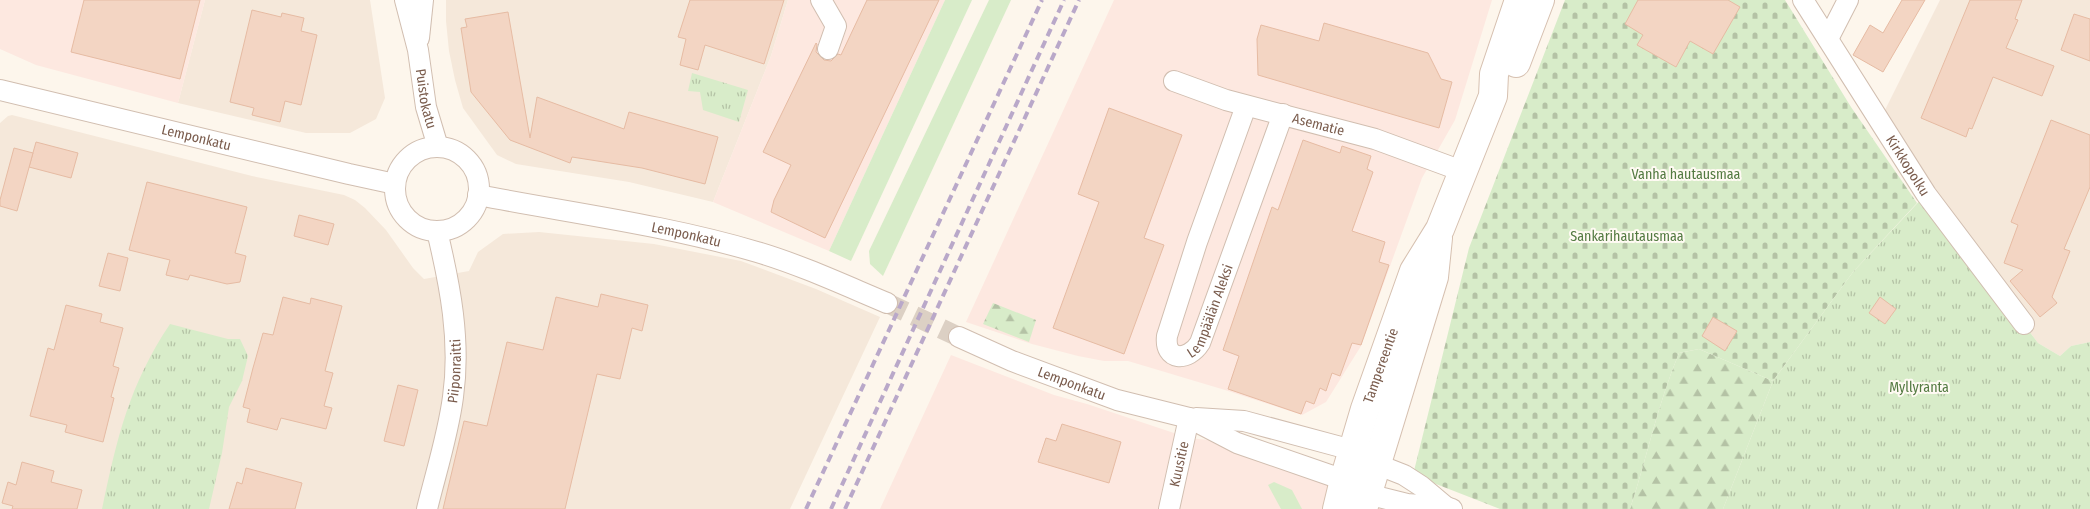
<svg xmlns="http://www.w3.org/2000/svg" width="2090" height="509" viewBox="0 0 2090 509" font-family="'Fira Sans Condensed',sans-serif">
	<defs>
		<pattern id="forest-firs" width="22" height="20" patternUnits="userSpaceOnUse" patternTransform="scale(1.25)"><rect width="22" height="20" fill="#d8ecc9"/><path d="M5 1l3.5 6h-7zM16 11l3.5 6h-7z" fill="#b4c2a5"/></pattern>
		<pattern id="cemetery-stones" width="16" height="16" patternUnits="userSpaceOnUse" patternTransform="scale(1.25)"><rect width="16" height="16" fill="#d8ecc9"/><path d="M2 7V4a2 2 0 0 1 4 0v3zM10 15v-3a2 2 0 0 1 4 0v3z" fill="#b4c2a5"/></pattern>
		<pattern id="park-tufts" width="24" height="20" patternUnits="userSpaceOnUse" patternTransform="scale(1.25)"><rect width="24" height="20" fill="#d8ecc9"/><path d="M3 7l-1-3M5 7V3M7 7l1-3M15 17l-1-3M17 17v-4M19 17l1-3" fill="none" stroke="#b4c2a5"/></pattern>
	</defs>
	<rect width="100%" height="100%" fill="#fdf6ec"/>
	<g fill="#f5e8da">
		<path d="M205 0H370L385 98 376 119 350 133H306L178 103Z"/>
		<path d="M446 0H788L771 56 713 202 629 182 516 164 497 155 463 108 455 80 449 51 446 21Z"/>
		<path d="M1940 0H2090V342L2071 346 2060 356 2038 343 1963 243 1879 122Z"/>
		<path d="M12 115 252 176 344 195 355 200 365 208 386 230 413 268 424 279 469 271 478 252 503 234 539 232 654 244 741 261 816 289 880 317 790 509H0V123L8 116Z"/>
	</g>
	<g fill="#fde8e0">
		<path d="M0 0H205L178 103 36 65 0 49Z"/>
		<path d="M788 0H945L829 251 713 202 771 56Z"/>
		<path d="M1114 0H1492L1455 120 1422 178 1361 346 1326 402 1302 415 1225 390 1128 361H1104L1078 356 1032 344 966 322Z"/>
		<path d="M951 355 1054 395 1087 404 1189 438 1237 443 1421 509H880Z"/>
	</g>
	<g fill="#d8ecc9">
		<path d="M945 0H972L851 261 829 251Z"/>
		<path d="M989 0H1011L883 276 870 264 869 251Z"/>
		<path d="M1274 482 1292 490 1302 509H1281L1268 485Z"/>
	</g>
	<g fill="url(#forest-firs)">
		<path d="M993 303 1036 320 1029 342 983 324Z"/>
		<path d="M1699 349 1773 381 1723 509H1630C1647 457 1658 403 1679 353Z"/>
	</g>
	<path fill="url(#cemetery-stones)" d="M1565 0H1785L1851 107 1917 203 1853 272 1773 381 1699 349 1679 353C1658 403 1647 457 1630 509H1500L1413 475 1469 248Z"/>
	<g fill="url(#park-tufts)">
		<path d="M692 73 748 90 739 122 703 110 700 92 688 91Z"/>
		<path d="M1926 194 2038 343 2060 356 2071 346 2090 342V509H1723L1773 381 1853 272Z"/>
		<path d="M170 324 228 339H240L248 356 242 381 229 407 222 453 209 509H102C117 438 129 385 170 324Z"/>
	</g>
	<g fill="#f3d5c3" stroke="#e6bba3">
		<path d="M84 0H200L180 79 71 52Z"/>
		<path d="M690 0H784L764 64 705 45 698 70 680 65 686 39 678 37Z"/>
		<path d="M867 0H939L825 238 771 212 774 200 791 165 763 152 816 43 817 44 816 52 824 60 831 61 838 54 841 55Z"/>
		<path d="M1638 0H1728L1740 7 1713 54 1690 41 1676 67 1637 45 1643 35 1625 24Z"/>
		<path d="M1902 0H1925L1883 72 1853 55 1870 25 1883 33Z"/>
		<path d="M1970 0H2022L2015 19 2018 20 2006 48 2054 66 2042 96 1993 77 1972 129 1969 128 1966 137 1921 118Z"/>
		<path d="M252 10 281 17 282 13 304 18 301 31 317 35 301 105 285 101 280 122 252 115 254 108 230 102Z"/>
		<path d="M508 12 530 138 537 97 624 129 629 112 718 137 705 184 642 168 572 157 570 163 510 140 471 92 461 28 467 27 465 19Z"/>
		<path d="M2074 14 2090 19V61L2061 50Z"/>
		<path d="M1324 23 1428 53 1441 79 1452 82 1439 128 1258 75 1257 39 1261 25 1319 41Z"/>
		<path d="M1109 108 1182 135 1144 238 1164 245 1124 354 1053 328 1099 202 1078 194Z"/>
		<path d="M2051 120 2090 135V187L2064 249 2070 251 2052 297 2057 303 2040 317 2010 281 2023 270 2004 263 2018 225 2011 222Z"/>
		<path d="M1303 140 1340 153 1342 146 1371 156 1367 169 1373 172 1352 231 1385 242 1379 262 1389 265 1361 345 1352 343 1340 376 1332 373 1326 391 1320 388 1314 404 1306 401 1301 414 1228 389 1239 356 1223 350 1272 207 1278 210Z"/>
		<path d="M36 142 78 153 71 178 29 167Z"/>
		<path d="M14 148 33 153 17 211 0 206V200Z"/>
		<path d="M147 182 247 207 235 253 246 256 240 282 227 284 190 275 188 280 166 275 170 260 129 250Z"/>
		<path d="M299 215 334 224 328 245 294 236Z"/>
		<path d="M108 253 128 258 120 291 99 286Z"/>
		<path d="M601 294 648 305 642 331 632 328 620 379 597 374 565 509H443L464 421 487 426 507 342 543 350 556 297 598 307Z"/>
		<path d="M283 297 310 304 311 298 342 306 325 371 333 373 324 406 332 408 326 429 281 418 277 430 247 422 250 409 243 407 253 368 263 333 273 335Z"/>
		<path d="M1880 297 1896 309 1885 324 1869 313Z"/>
		<path d="M66 305 102 314 100 322 123 328 113 366 119 368 111 397 114 398 103 442 65 432 67 425 30 416 48 348 54 350Z"/>
		<path d="M1713 317 1737 331 1725 351 1702 336Z"/>
		<path d="M398 385 418 390 404 446 384 441Z"/>
		<path d="M1062 424 1121 442 1109 483 1038 462 1046 438 1056 441Z"/>
		<path d="M22 462 54 471 51 482 82 490 77 509H12L13 506 2 503 8 482 16 485Z"/>
		<path d="M246 468 302 483 295 509H229L237 482 242 484Z"/>
	</g>
	<g fill="none" stroke-linecap="round" stroke-linejoin="round">
		<path stroke="#dcd0c4" stroke-width="20" stroke-dasharray="20 10" stroke-linecap="butt" d="M887 303 959 337"/>
		<g stroke="#d1beb0" stroke-width="22">
			<g id="street">
				<path id="s1" d="M405 0 418 50 426 107 438 147"/>
				<path d="M821 0 836 26 828 49"/>
				<path id="s2" d="M1803 0 1926 194 2024 324"/>
				<path d="M419 38 423 0"/>
				<path d="M1828 39 1848 0"/>
				<path id="s3" d="M1174 81 1226 100 1375 139 1462 171"/>
				<path id="s4" d="M0 90 349 174 395 184"/>
				<path id="s5" d="M1246 106 1197 242 1167 336C1164 361 1188 362 1200 343L1283 114"/>
				<circle cx="437" cy="189" r="42"/>
				<path id="s6" d="M478 195C571 213 666 225 757 252 801 265 844 285 887 303"/>
				<path id="s7" d="M959 337 1012 361 1117 400 1189 418 1237 443 1344 480 1367 494 1407 504 1446 507 1452 509"/>
				<path d="M1196 418 1244 421 1352 450 1376 464 1404 475 1421 486 1446 507"/>
				<path id="s8" d="M427 509C436 472 448 435 453 397 461 341 450 285 437 231"/>
				<path id="s9" d="M1169 509 1189 418"/>
			</g>
		</g>
		<g stroke="#d6c0b0" stroke-width="30">
			<g id="secondary">
				<path d="M1516 63 1540 0"/>
				<path id="s10" d="M1337 509 1344 480 1365 409 1414 271 1440 229 1493 96 1494 74 1519 0"/>
				<path d="M1363 509 1434 277 1438 238"/>
			</g>
		</g>
		<use href="#street" stroke="#fff" stroke-width="20"/>
		<use href="#secondary" stroke="#fff" stroke-width="28"/>
		<g stroke="#b9a8c9" stroke-width="4" stroke-dasharray="8 5" stroke-linecap="butt">
			<path d="M806 509 1042 0"/>
			<path d="M831 509 1064 0"/>
			<path d="M845 509 1079 0"/>
		</g>
	</g>
	<g text-anchor="middle" dominant-baseline="central" stroke-width="4" stroke-linejoin="round" paint-order="stroke">
		<g font-size="14" fill="#7a5c4d" stroke="#fffaf3">
			<text stroke="none"><textPath href="#s1" startOffset="101">Puistokatu</textPath></text>
			<text stroke="none"><textPath href="#s3" startOffset="151">Asematie</textPath></text>
			<text stroke="none"><textPath href="#s4" startOffset="202">Lemponkatu</textPath></text>
			<text stroke="none"><textPath href="#s2" startOffset="196">Kirkkopolku</textPath></text>
			<text stroke="none"><textPath href="#s6" startOffset="212">Lemponkatu</textPath></text>
			<text stroke="none"><textPath href="#s5" startOffset="329">Lempäälän Aleksi</textPath></text>
			<text stroke="none"><textPath href="#s10" startOffset="150">Tampereentie</textPath></text>
			<text stroke="none"><textPath href="#s8" startOffset="141">Piiponraitti</textPath></text>
			<text stroke="none"><textPath href="#s7" startOffset="122">Lemponkatu</textPath></text>
			<text stroke="none"><textPath href="#s9" startOffset="46">Kuusitie</textPath></text>
		</g>
		<g font-size="14" fill="#537a41" stroke="#fffaf3">
			<text x="1686" y="174">Vanha hautausmaa</text>
			<text x="1627" y="236">Sankarihautausmaa</text>
			<text x="1919" y="387">Myllyranta</text>
		</g>
	</g>
</svg>
